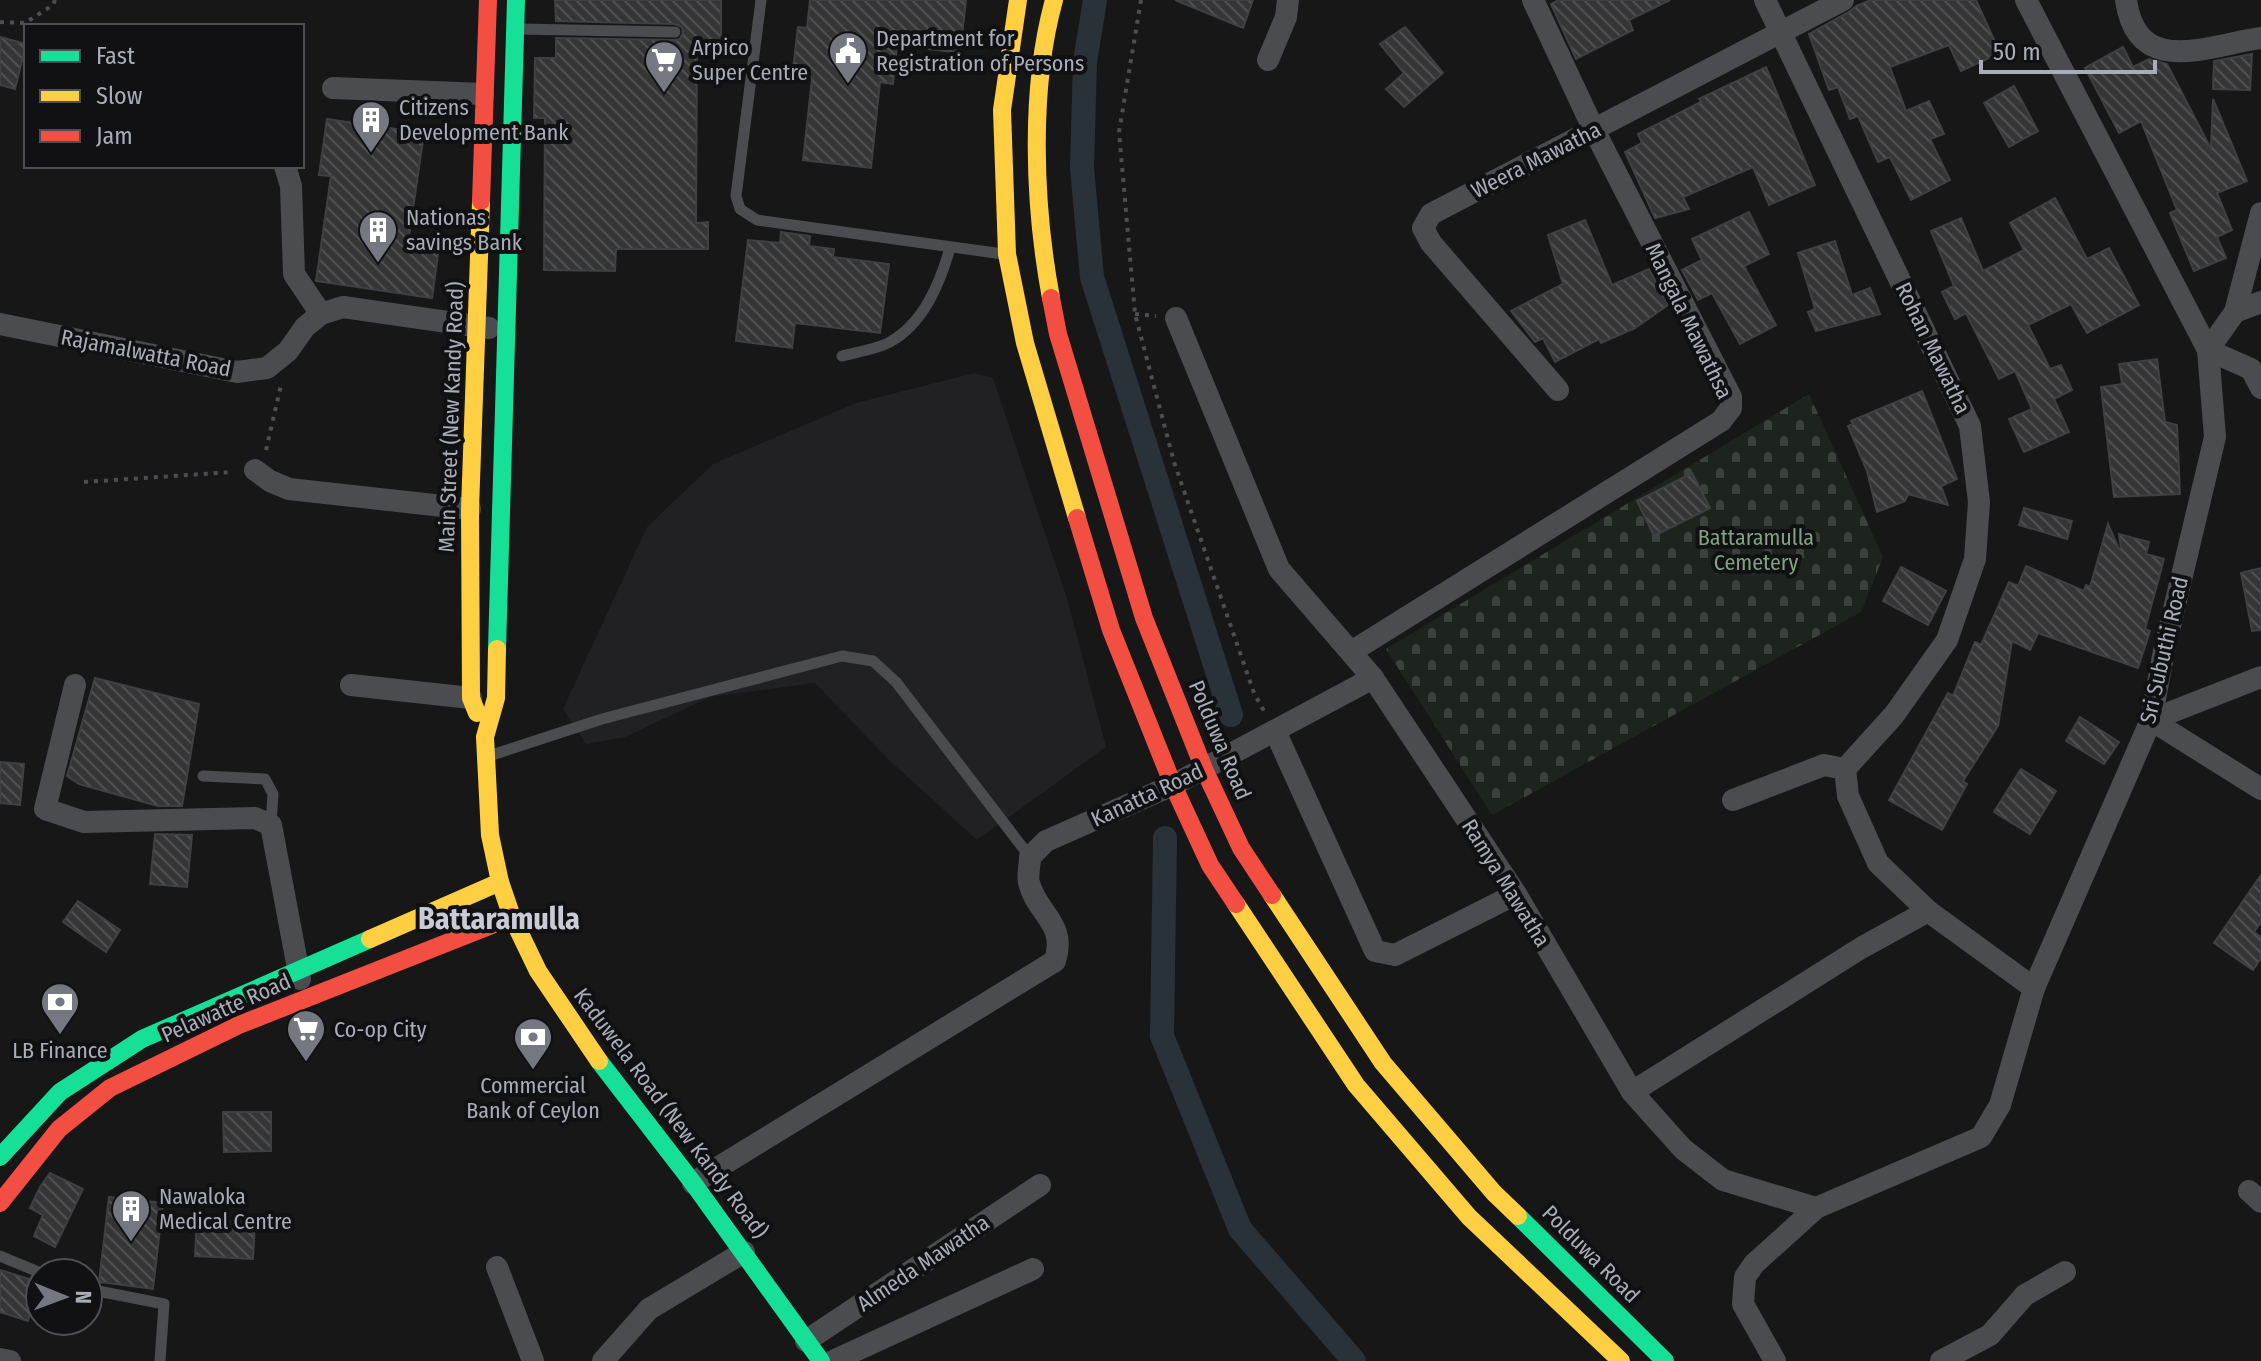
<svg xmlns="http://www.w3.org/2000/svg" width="2261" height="1361" viewBox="0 0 2261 1361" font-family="'Fira Sans Condensed',sans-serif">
	<defs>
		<pattern id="cemetery-stones" width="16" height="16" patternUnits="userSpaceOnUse" patternTransform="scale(2)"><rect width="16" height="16" fill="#1d241e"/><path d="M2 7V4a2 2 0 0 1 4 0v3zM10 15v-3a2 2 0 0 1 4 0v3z" fill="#3b413d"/></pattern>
		<pattern id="building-back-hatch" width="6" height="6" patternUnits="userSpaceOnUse" patternTransform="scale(2)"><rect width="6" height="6" fill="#353536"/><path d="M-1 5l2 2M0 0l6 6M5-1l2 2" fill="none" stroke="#4f5051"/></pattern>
	</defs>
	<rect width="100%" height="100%" fill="#171717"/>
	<path fill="#212123" d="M974 373 993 378 1068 602 1106 747 977 840 888 759 815 683 710 697 625 737 586 744 563 709 647 527 713 464 856 403Z"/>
	<path fill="url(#cemetery-stones)" d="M1809 394 1883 557 1861 612 1492 815 1386 649Z"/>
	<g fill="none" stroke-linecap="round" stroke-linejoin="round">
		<g stroke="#2a3239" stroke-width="24">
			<path d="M1095 0 1085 62 1082 168 1092 277 1231 715"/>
			<path d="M1165 838 1162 1036 1240 1229 1354 1361"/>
		</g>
	</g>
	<g fill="url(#building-back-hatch)" stroke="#3f4043" stroke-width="2">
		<path d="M555 0H721V42H697L696 223 708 222V249H616L615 271 544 270 545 118H534L535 58H556V38L675 40 680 39 683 33 682 27 675 24 556 21Z"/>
		<path d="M810 0H966L960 53 897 45 893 84 880 82 871 168 803 160 812 79 792 77 798 27 807 28Z"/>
		<path d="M1175 0H1253L1243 28Z"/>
		<path d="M1559 0H1670L1629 20 1633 30 1576 59 1551 4Z"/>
		<path d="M1871 0H1976L2000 53 1961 71 1949 45 1890 67 1906 111 1929 101 1944 134 1930 139 1950 180 1911 200 1890 157 1878 162 1858 116 1850 119 1838 87 1829 90 1809 34 1849 12 1856 6Z"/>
		<path d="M1405 27 1443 73 1404 107 1386 89 1404 73 1380 44Z"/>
		<path d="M0 37 26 44 15 89 0 85Z"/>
		<path d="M2123 47 2133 67 2149 59 2167 64 2211 149 2213 99 2247 181 2217 193 2232 230 2217 237 2226 258 2194 271 2170 213 2177 210 2141 121 2119 133 2085 68Z"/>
		<path d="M2252 54 2250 90 2213 89 2214 61Z"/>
		<path d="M1766 67 1815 185 1769 205 1753 167 1683 197 1689 209 1655 218 1625 152 1642 143 1638 134 1701 102 1699 99Z"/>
		<path d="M2014 86 2038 131 2009 147 1984 103Z"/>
		<path d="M327 119 424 133 408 243 439 247 432 298 316 281 331 176 319 175Z"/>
		<path d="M2055 198 2087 259 2109 248 2139 305 2087 333 2071 304 2028 325 2050 369 2061 365 2072 390 2054 399 2069 432 2024 452 2009 419 2032 409 2015 371 1999 379 1966 313 1955 319 1942 292 1954 286 1931 231 1961 218 1983 271 2024 250 2010 223Z"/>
		<path d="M1749 212 1769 254 1744 266 1776 325 1740 344 1712 293 1698 300 1682 270 1702 260 1692 239Z"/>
		<path d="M1585 220 1612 285 1649 269 1668 305 1635 328 1601 343 1599 339 1555 362 1543 338 1535 342 1511 311 1563 284 1548 235Z"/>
		<path d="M781 232 810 236 809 246 834 249 833 257 889 264 880 333 795 323 792 348 736 341 748 240 780 243Z"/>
		<path d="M1835 241 1852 295 1870 288 1880 314 1816 331 1808 312 1815 309 1798 253Z"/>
		<path d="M2157 359 2165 422 2177 425 2180 494 2114 497 2101 387 2122 384 2119 364Z"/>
		<path d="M1922 391 1957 479 1941 486 1948 505 1908 494 1905 501 1877 512 1867 471 1848 426 1853 424 1851 421Z"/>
		<path d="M1692 473 1710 508 1654 536 1637 501Z"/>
		<path d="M2024 508 2072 521 2067 539 2019 525Z"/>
		<path d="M2108 524 2119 549 2121 548 2119 534 2149 542 2146 554 2164 559 2145 629 2150 631 2138 668 2038 633 2030 650 2012 641 1998 726 1963 781 1967 784 1942 830 1889 800 1948 693 1953 696 1975 642 1981 645 2009 582 2018 586 2026 566 2084 591 2086 585 2090 587Z"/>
		<path d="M1901 567 1946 591 1928 625 1883 601Z"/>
		<path d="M2261 568V630L2252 631 2241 573Z"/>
		<path d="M95 678 199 704 182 806H158L79 784 67 776Z"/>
		<path d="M2080 717 2119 742 2104 764 2066 741Z"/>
		<path d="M0 762 24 764 20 805 0 803Z"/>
		<path d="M2021 769 2056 791 2030 834 1994 812Z"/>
		<path d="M155 834 192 835 187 887 150 884Z"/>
		<path d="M2261 875V922L2254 932 2261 937V958L2253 970 2214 943Z"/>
		<path d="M78 901 120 930 106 952 63 922Z"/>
		<path d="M223 1112H271V1151L224 1152Z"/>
		<path d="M50 1173 83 1189 55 1247 34 1236 43 1215 30 1208 40 1187Z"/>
		<path d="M109 1197 163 1203 153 1289 99 1282Z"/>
		<path d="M197 1219 255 1222 253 1259 195 1256Z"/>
		<path d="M0 1270 39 1282 28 1321 0 1312Z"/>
	</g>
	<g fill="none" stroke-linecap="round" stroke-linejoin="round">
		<g stroke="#4d4e52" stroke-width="4" stroke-dasharray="4 6" stroke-linecap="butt">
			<path d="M1141 0 1119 132 1135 314 1174 462 1254 693 1264 711"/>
			<path d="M0 22 25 23 53 5 55 0"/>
			<path d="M1135 314 1156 316"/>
			<path d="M266 450 281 385"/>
			<path d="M84 482 233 472"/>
		</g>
		<g stroke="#4b4c50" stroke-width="11">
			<path d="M761 0 736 196 740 209 757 220 1003 254"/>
			<path d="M519 29 675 32"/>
			<path d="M842 356C857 352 877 349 890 342 924 323 940 283 950 248"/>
			<path d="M492 755 602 719 842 656 873 661 896 682 1030 857"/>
			<path d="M203 776 265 779 273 794 271 825"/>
			<path d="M0 1256 41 1273"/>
			<path d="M88 1289 164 1304 160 1361"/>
		</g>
		<g stroke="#4b4c50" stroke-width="22">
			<path d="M1765 0 1970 426 1979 502 1975 559 1947 640 1894 715 1845 769 1848 796 1878 863 1928 911 2034 988"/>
			<path d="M2126 0C2137 78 2206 46 2261 38"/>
			<path d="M1268 60 1286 17 1288 0"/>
			<path d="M333 88 483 94"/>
			<path d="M285 166 291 186 294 274 321 314"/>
			<path d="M2261 213 2235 312 2208 350 2251 369 2261 388"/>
			<path d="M2235 312 2261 302"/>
			<path d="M1176 318 1279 569 1373 678 1516 894 1632 1092 1683 1149 1723 1180 1816 1208"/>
			<path d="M0 324 237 372 267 368 288 351 305 327 321 314 343 307 489 328"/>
			<path d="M1558 390 1431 243 1423 228 1431 214 1843 0"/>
			<path d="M255 470 270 481 289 489 470 509"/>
			<path d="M1351 652 1721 421 1731 408V397L1594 130 1533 0"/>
			<path d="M75 685 45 809 84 822 255 818 271 825 300 979"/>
			<path d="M351 685 471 698"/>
			<path d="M2151 720 2261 789"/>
			<path d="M2151 720 2261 677"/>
			<path d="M1275 731 1375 951 1395 955 1516 894"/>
			<path d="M1733 800 1824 765 1845 769"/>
			<path d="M1632 1092 1861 948 1928 911"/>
			<path d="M693 1183 1055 961C1067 923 1037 914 1029 883 1027 876 1030 865 1030 857L1046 841 1173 785 1373 678"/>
			<path d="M2249 1191 2261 1202"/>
			<path d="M497 1267 533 1361"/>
			<path d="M806 1341 1040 1185"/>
			<path d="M0 1359 10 1361"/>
			<path d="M603 1361 649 1309 744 1252"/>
			<path d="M833 1361 1033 1269"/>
			<path d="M1775 1361 1743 1304 1745 1277 1754 1264 1816 1208 1981 1137 2000 1105 2034 988 2151 720 2164 651 2215 437 2208 350 2026 0"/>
			<path d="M1941 1361 1990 1335 2025 1295 2065 1272"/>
		</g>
		<g stroke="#16e098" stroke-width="18">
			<path d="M497 649 516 0"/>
			<path d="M599 1061 693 1183 821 1361"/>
			<path d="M0 1157 60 1092 142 1039 370 939"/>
			<path d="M1518 1216 1665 1361"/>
		</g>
		<g stroke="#ffcf43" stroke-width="18">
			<path d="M1018 0 1002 110 1007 254 1025 343 1077 518"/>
			<path d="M1051 298C1034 207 1029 90 1054 0"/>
			<path d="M497 649 496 698 485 737 490 835 500 882 512 917 538 971 599 1061"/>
			<path d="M477 713 471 698 470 509 481 201"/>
			<path d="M1272 895 1383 1063 1494 1193 1518 1216"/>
			<path d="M1236 904 1356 1085 1469 1217 1621 1361"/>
			<path d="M370 939 500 882"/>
		</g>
		<g stroke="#f24e42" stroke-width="18">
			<path d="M481 201 488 0"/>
			<path d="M1051 298 1058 334 1144 618 1204 769 1241 848 1272 895"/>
			<path d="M1077 518 1111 630 1173 785 1210 865 1236 904"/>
			<path d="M0 1203 59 1129 110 1088 239 1025 512 917"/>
		</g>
	</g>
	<defs>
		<g id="civic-pin" transform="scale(2)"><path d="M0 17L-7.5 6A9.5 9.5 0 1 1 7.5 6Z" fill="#757880" stroke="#111113"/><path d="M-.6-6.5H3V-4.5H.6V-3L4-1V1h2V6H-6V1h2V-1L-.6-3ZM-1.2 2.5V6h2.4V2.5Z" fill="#fff"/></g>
		<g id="supermarket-pin" transform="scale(2)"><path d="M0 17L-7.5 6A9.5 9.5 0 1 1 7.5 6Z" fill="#757880" stroke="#111113"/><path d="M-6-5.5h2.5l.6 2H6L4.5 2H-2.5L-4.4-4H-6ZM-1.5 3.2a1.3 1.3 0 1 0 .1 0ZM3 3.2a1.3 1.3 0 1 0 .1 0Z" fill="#fff"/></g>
		<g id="building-pin" transform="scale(2)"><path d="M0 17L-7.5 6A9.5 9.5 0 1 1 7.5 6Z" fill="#757880" stroke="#111113"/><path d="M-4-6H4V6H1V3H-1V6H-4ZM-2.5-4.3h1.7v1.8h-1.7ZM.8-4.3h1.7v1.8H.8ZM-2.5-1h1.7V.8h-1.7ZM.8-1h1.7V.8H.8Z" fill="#fff"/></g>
		<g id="bank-pin" transform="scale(2)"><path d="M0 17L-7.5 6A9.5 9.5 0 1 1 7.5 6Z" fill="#757880" stroke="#111113"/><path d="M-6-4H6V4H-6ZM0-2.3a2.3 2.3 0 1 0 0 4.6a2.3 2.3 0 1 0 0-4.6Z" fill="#fff"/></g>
	</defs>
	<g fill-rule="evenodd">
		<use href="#civic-pin" x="848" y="51"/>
		<use href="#supermarket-pin" x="664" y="60"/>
		<use href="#building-pin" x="371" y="120"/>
		<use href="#building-pin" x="378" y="230"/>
		<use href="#bank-pin" x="60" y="1002"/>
		<use href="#supermarket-pin" x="306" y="1029"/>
		<use href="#bank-pin" x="533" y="1037"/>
		<use href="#building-pin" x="131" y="1209"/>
	</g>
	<g text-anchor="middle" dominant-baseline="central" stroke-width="8" stroke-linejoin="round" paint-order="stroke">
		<g font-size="22" fill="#a8adb8" stroke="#111113" text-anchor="start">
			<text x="876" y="38">Department for<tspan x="876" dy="25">Registration of Persons</tspan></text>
			<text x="692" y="47">Arpico<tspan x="692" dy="25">Super Centre</tspan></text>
			<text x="399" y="107">Citizens<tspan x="399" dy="25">Development Bank</tspan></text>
			<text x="406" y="217">Nationas<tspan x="406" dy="25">savings Bank</tspan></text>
			<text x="334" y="1029">Co-op City</text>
			<text x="60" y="1050" text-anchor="middle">LB Finance</text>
			<text x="533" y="1085" text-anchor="middle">Commercial<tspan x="533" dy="25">Bank of Ceylon</tspan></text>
			<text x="159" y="1196">Nawaloka<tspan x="159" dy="25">Medical Centre</tspan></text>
		</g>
		<g font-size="22" fill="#a8adb8" stroke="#111113">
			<text transform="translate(1536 160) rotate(-27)">Weera Mawatha</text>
			<text transform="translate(1689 321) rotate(64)">Mangala Mawathsa</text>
			<text transform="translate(1933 348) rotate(64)">Rohan Mawatha</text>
			<text transform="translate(146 353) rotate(11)">Rajamalwatta Road</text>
			<text transform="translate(451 417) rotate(-88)">Main Street (New Kandy Road)</text>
			<text transform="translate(2164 650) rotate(-77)">Sri Subuthi Road</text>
			<text transform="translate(1220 740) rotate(67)">Polduwa Road</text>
			<text transform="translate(1147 795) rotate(-25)">Kanatta Road</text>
			<text transform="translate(1506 883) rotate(58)">Ramya Mawatha</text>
			<text transform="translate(226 1008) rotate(-24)">Pelawatte Road</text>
			<text transform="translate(671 1113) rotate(53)">Kaduwela Road (New Kandy Road)</text>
			<text transform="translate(1591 1254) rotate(45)">Polduwa Road</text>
			<text transform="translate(923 1263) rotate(-34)">Almeda Mawatha</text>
		</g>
		<g font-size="22" fill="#7fa380" stroke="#111113">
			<text x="1756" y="537">Battaramulla<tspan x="1756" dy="25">Cemetery</tspan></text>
		</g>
		<g font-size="30" font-weight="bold" fill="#c9ccd4" stroke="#111113">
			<text x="499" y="919">Battaramulla</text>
		</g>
	</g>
	<rect x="24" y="24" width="280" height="144" fill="#111113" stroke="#4d4f55" stroke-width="2"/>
	<rect x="40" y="50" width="40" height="12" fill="#16e098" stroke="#4d4f55" stroke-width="2"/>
	<text x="96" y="64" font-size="24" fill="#a8adb8">Fast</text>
	<rect x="40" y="90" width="40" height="12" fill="#ffcf43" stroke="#4d4f55" stroke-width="2"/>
	<text x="96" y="104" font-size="24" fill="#a8adb8">Slow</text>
	<rect x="40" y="130" width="40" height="12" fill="#f24e42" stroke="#4d4f55" stroke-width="2"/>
	<text x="96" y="144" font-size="24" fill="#a8adb8">Jam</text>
	<g transform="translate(64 1297) rotate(91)"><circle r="38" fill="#111113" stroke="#4d4f55" stroke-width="2"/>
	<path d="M0-6L14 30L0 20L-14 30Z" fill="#757880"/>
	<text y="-12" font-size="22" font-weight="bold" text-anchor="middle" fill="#a8adb8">N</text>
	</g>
	<path d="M1981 60v12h174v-12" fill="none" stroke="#a8adb8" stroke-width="4"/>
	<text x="1993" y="60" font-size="24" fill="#a8adb8" stroke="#111113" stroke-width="6" paint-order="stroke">50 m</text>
</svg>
